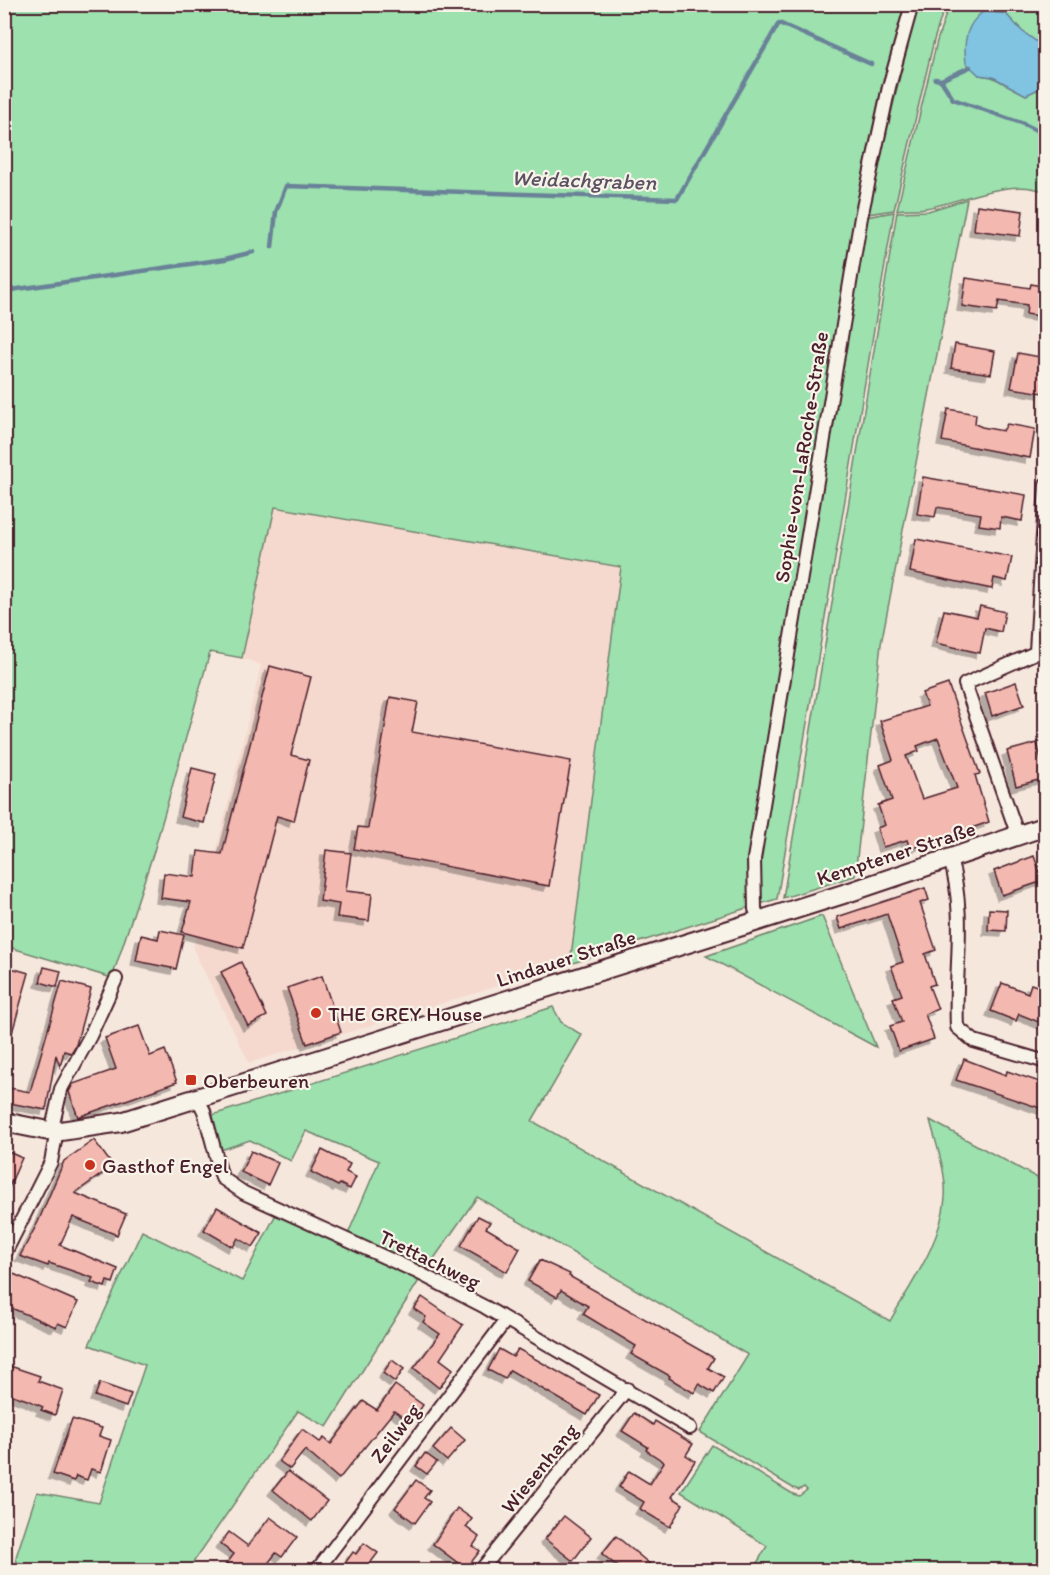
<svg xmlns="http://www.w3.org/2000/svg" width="1050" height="1575" viewBox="0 0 1050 1575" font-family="Itim,sans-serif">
	<defs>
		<filter id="shadow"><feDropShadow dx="-5" dy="5" stdDeviation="0" flood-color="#0004"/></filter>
	</defs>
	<rect width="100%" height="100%" fill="#f6e7dd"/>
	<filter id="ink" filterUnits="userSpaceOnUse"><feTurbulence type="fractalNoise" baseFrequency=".0167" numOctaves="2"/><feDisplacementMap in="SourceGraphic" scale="12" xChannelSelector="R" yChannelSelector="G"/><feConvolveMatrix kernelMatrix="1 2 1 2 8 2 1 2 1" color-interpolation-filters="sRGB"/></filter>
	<g filter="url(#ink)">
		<path fill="#f5d9cf" d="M274 507 621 567 570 964 249 1063 193 949 261 665 242 658Z"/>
		<g fill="#9ce1ae" stroke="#73806c" stroke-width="1.5">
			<path d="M4 5H906L882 85 856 208 749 860 750 907 570 964 621 567 275 507 242 658 210 652 154 851 112 978 5 946Z"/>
			<path d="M917 5H945L934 40 894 210 867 214Z"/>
			<path d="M949 5H1045V48L1021 31 1018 25 979 75 992 77 1026 95 1045 86V192C1012 177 960 202 926 208 916 210 907 208 897 210L937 41Z"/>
			<path d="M967 199 881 644 855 876 783 898 897 212 928 211Z"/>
			<path d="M894 212 777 899 760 904 759 860 866 217Z"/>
			<path d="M822 916 876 1047 706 956Z"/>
			<path d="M553 1007 561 1022 582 1035 532 1121 890 1321C912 1282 941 1243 945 1198 947 1173 936 1144 930 1120L1045 1182V1570H753L767 1546 681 1492 712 1445 793 1494 799 1496 807 1490 804 1487 799 1490 793 1488 700 1432 748 1355 477 1197 426 1270 348 1234 379 1161 306 1131 291 1161 250 1140 218 1151 206 1117Z"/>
			<path d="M276 1214 420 1279 327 1427 298 1411 188 1570H18L16 1557 37 1492 99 1503 145 1365 89 1345 142 1231 242 1281Z"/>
		</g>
		<path fill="#80c4e1" stroke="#6a8298" stroke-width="1.5" d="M984 11 1006 14 1022 31 1045 48V86L1026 95 993 77 979 75 966 63C963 41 966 24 984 11Z"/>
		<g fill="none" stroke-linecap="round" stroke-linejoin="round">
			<g stroke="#6a8298" stroke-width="4.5">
				<path d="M935 79 941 80 953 99 1024 124 1046 135"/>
				<path d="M941 80 970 67"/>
				<path d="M1042 90 1046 95"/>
				<path d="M272 247 276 212 286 186 677 199 779 23 871 64"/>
				<path d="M4 291 225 259 253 252"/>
			</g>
		</g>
		<g fill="#f3b8af" stroke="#4a1f2b" stroke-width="1.5" fill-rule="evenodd" filter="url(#shadow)">
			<path d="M977 205 1023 211 1020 236 974 230Z"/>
			<path d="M966 278 1030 288 1031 284 1046 287V317L1026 314 1027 305 999 301 997 311 962 306Z"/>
			<path d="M955 344 995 351 991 374 951 368Z"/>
			<path d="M1018 353 1046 358 1043 393 1011 388Z"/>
			<path d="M948 409 976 414 975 424 982 427 1003 431 1007 424 1035 429 1030 458 942 441Z"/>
			<path d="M923 477 1026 495 1022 521 1001 517 1000 528 979 525 981 514 937 507 935 517 917 514Z"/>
			<path d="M916 539 1012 557 1007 581 994 578 992 589 910 572Z"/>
			<path d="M980 606 1005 612 1001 632 985 628 980 653 936 643 944 610 977 617Z"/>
			<path d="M270 666 311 677 291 755 309 760 294 821 277 816 243 948 182 932 191 902 161 898 164 873 195 877 198 851 222 854Z"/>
			<path d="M1016 682 1024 705 992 716 985 693Z"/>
			<path d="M948 684 980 774 975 775 989 822 910 849 907 840 883 847 877 828 885 825 878 805 892 800 880 765 893 760 880 721 927 706 922 693ZM938 738 957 788 922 799 906 756 919 751 917 746Z"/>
			<path d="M390 697 418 702 412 732 571 761 549 886 354 849 358 827 368 828Z"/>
			<path d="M1037 743 1046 778 1016 786 1007 751Z"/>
			<path d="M192 768 216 774 204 823 180 817Z"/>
			<path d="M326 850 351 853 346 891 372 894 369 921 337 917 339 904 320 901Z"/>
			<path d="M1034 856 1043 881 1002 895 994 871Z"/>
			<path d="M925 888 929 900 920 903 936 950 925 954 935 984 929 986 938 1009 925 1014 934 1039 899 1051 890 1026 902 1022 893 998 902 995 891 966 903 962 887 914 841 929 837 917Z"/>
			<path d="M989 909 1007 910 1006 931 988 930Z"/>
			<path d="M160 930 184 935 176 969 136 961 141 935 158 939Z"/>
			<path d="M241 962 267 1016 248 1026 221 972Z"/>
			<path d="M4 966 29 973 8 1047 4 1046Z"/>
			<path d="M44 967 61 971 57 987 40 982Z"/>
			<path d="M322 976 341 1032 307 1044 287 988Z"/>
			<path d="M62 981 91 989 76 1045 71 1053 64 1051 60 1067 56 1055 46 1110 4 1102V1087L30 1092Z"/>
			<path d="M1002 983 1028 993 1031 984 1046 989V1025L1019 1014 1016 1021 991 1011Z"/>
			<path d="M139 1026 150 1056 165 1050 177 1082 78 1117 69 1092 73 1084 116 1069 105 1038Z"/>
			<path d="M964 1059 1006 1075 1007 1071 1046 1084V1110L956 1080Z"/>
			<path d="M94 1140 113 1166 75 1193 126 1214 117 1235 73 1217 60 1245 118 1269 113 1283 107 1281 105 1287 91 1282 93 1278 49 1263 48 1266 20 1256 38 1222 64 1161Z"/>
			<path d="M4 1150 22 1158 4 1198Z"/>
			<path d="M322 1150 350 1164 346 1172 356 1177 350 1189 340 1184 338 1186 311 1172Z"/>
			<path d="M251 1151 278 1163 268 1185 241 1172Z"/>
			<path d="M217 1207 262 1233 253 1247 238 1238 233 1247 204 1230Z"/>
			<path d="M478 1216 490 1222 486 1228 520 1248 507 1272 461 1246Z"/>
			<path d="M540 1260 570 1274 569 1276 714 1358 708 1368 724 1377 714 1393 699 1384 694 1393 669 1378 670 1376 631 1354 636 1346 583 1314 588 1306 561 1290 557 1297 528 1281Z"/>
			<path d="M9 1272 78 1302 67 1327 58 1323 56 1327 4 1305V1282Z"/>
			<path d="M422 1297 463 1325 440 1359 453 1369 439 1388 414 1368 440 1334 423 1322 426 1317 414 1309Z"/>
			<path d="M499 1349 513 1357 518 1349 599 1395 587 1415 510 1370 505 1379 488 1370Z"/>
			<path d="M392 1360 404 1369 395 1382 383 1373Z"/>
			<path d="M4 1364 40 1376 38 1381 63 1390 55 1415 41 1410 43 1407 30 1401 4 1392Z"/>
			<path d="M100 1383 131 1394 126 1407 95 1396Z"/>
			<path d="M395 1385 423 1405 411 1423 394 1411 339 1479 305 1450 290 1469 279 1461 302 1429 320 1442 324 1438 331 1444 363 1401 377 1410Z"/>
			<path d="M634 1413 653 1425 655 1421 693 1444 686 1455 695 1461 672 1497 683 1504 670 1527 640 1509 644 1502 619 1487 629 1471 650 1484 664 1462 646 1450 648 1447 622 1431Z"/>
			<path d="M72 1419 102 1428 99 1436 111 1440 101 1472 91 1469 87 1480 76 1476 74 1481 53 1474Z"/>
			<path d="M451 1428 465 1440 447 1461 433 1449Z"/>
			<path d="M425 1453 437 1462 427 1474 416 1466Z"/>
			<path d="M288 1471 327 1501 312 1521 273 1490Z"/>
			<path d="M416 1480 430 1490 424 1498 430 1502 415 1523 395 1508Z"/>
			<path d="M457 1508 472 1519 466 1527 479 1537 473 1546 480 1551 466 1569 433 1544Z"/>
			<path d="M564 1516 591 1537 573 1561 545 1539Z"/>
			<path d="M270 1517 297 1537 282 1557 276 1553 263 1570H222L234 1554 220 1544 229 1532 248 1546Z"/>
			<path d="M616 1536 657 1570H622L602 1554Z"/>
			<path d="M364 1543 378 1553 365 1570H340L353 1552 356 1554Z"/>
		</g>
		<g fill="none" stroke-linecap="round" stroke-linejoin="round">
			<g stroke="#4a1f2b" stroke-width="16">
				<g id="minor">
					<path d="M1036 651 1046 484"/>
					<path d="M1018 836 965 684 1046 648"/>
					<path d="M950 859C967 915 954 970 957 1027L974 1041 1046 1062"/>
					<path d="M759 920 755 909 754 859 861 217 889 87 912 4"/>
					<path d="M197 1097 204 1111 222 1178 244 1193 415 1271 485 1307 690 1428"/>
					<path d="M4 1255 51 1162 55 1141 53 1124 61 1089 90 1036 116 979"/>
					<path d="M317 1570 506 1320"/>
					<path d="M481 1570 627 1389"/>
				</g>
			</g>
			<g stroke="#4a1f2b" stroke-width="22">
				<path id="secondary" d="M4 1122 54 1132 121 1122 853 891 1046 826"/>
			</g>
			<use href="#minor" stroke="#f7f3e8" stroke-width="12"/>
			<use href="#secondary" stroke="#f7f3e8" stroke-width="18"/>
		</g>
	</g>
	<g fill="#c8321e" stroke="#f7f3e8" stroke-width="2">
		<circle cx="316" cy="1013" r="6"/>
		<rect x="185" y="1074" width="12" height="12" rx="3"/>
		<circle cx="90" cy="1165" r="6"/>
	</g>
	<g text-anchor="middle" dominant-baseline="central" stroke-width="4.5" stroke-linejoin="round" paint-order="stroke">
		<g font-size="21" fill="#4a1f2b" stroke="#f7f3e8">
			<text transform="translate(801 457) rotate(-81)">Sophie-von-LaRoche-Straße</text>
			<text transform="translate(896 853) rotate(-18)">Kemptener Straße</text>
			<text transform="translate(566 958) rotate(-18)">Lindauer Straße</text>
			<text transform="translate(430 1259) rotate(26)">Trettachweg</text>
			<text transform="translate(395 1433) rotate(-53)">Zeilweg</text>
			<text transform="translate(539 1468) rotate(-51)">Wiesenhang</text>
		</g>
		<g font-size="21" fill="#4a1f2b" stroke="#f7f3e8" text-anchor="start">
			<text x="328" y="1013">THE GREY House</text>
			<text x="203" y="1080">Oberbeuren</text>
			<text x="102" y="1165">Gasthof Engel</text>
		</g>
		<g font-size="22" font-style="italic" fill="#5a5162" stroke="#f7f3e8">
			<text transform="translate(584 180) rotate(2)">Weidachgraben</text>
		</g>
	</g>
	<rect width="1050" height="1575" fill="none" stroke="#f7f3e8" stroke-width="24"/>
	<rect x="12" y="12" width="1026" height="1551" fill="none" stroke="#4a1f2b" stroke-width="2" filter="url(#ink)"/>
</svg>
